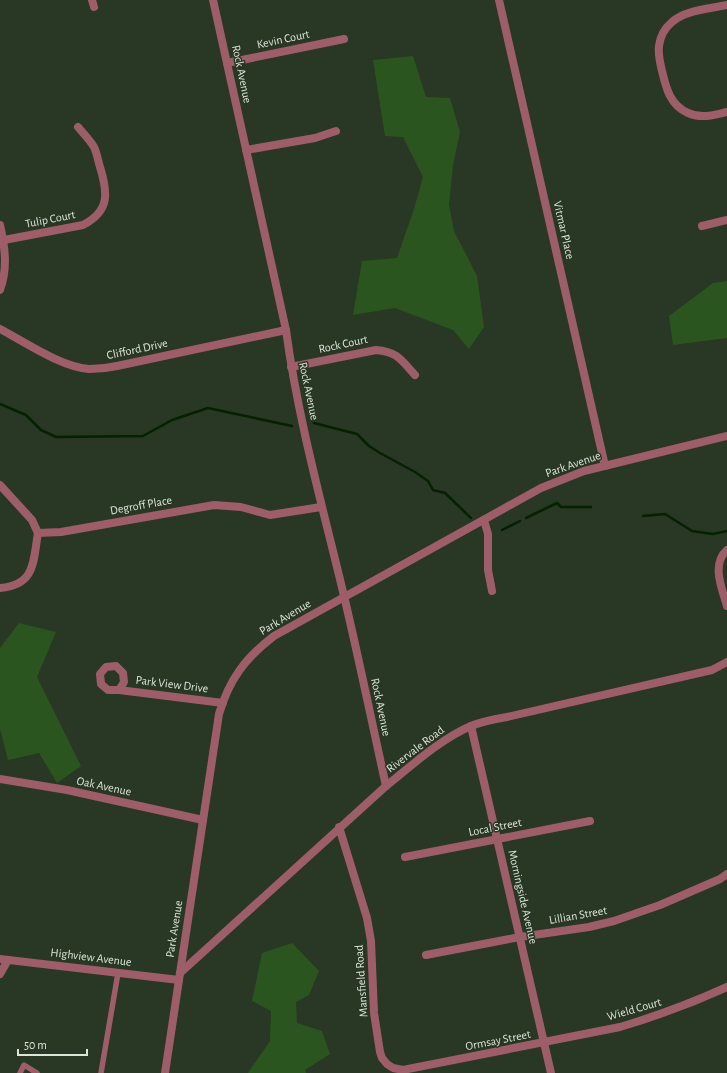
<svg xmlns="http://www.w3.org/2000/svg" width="727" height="1073" viewBox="0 0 727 1073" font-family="'Alegreya Sans',sans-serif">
	<rect width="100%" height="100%" fill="#293725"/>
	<g fill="#2b551e">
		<path d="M413 56 426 97 450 98 460 132 453 165 449 205 454 231 477 276 484 327 469 349 453 330 395 308 353 315 362 261 397 258 414 209 423 177 403 137 385 136 373 60Z"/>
		<path d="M727 281V338L673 345 669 316 713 283Z"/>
		<path d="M19 623 56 632 37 677 81 766 57 783 39 753 8 760 0 729V648Z"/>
		<path d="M292 943 319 971 309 995 296 1002 297 1023 322 1031 330 1054 305 1070 306 1073H248L270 1041 271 1011 252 1001 262 953Z"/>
	</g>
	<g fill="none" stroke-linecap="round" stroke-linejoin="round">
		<g stroke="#042200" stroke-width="2.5">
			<path d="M0 404 26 415 41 430 56 437 143 436 172 420 208 408 292 426"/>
			<path d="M314 423 357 434 369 446 380 453 415 472 428 481 433 490 445 493 471 518"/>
			<path d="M643 516 665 514 692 531 713 534 727 531"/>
			<path d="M526 518 557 503 561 507H591"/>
			<path d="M502 530 520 521"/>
		</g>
		<g stroke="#9d5e69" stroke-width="5.5">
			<path d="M20 1073 24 1065 37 1073"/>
			<path d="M101 1073 118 973"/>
		</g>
		<g stroke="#9d5e69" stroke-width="8">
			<path d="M92 0 94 7"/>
			<path d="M213 0 286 330C298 420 323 508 344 596 359 659 372 723 386 786"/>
			<path d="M499 0 605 466"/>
			<path d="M727 5C709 9 685 10 672 22 665 28 660 37 659 46 658 54 660 63 662 71 666 88 670 105 688 113 701 119 714 115 727 112"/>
			<path d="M227 63 344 39"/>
			<path d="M246 150 315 138 336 131"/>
			<path d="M0 225C5 247 8 268 0 290"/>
			<path d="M702 226 727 220"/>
			<path d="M4 240 83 225C110 211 108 193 100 167 98 161 97 153 94 147 90 140 83 133 78 127"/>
			<path d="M0 329C25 342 61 367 89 369 99 369 108 368 117 366L286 330"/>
			<path d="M291 367 376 350C398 352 401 360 415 375"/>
			<path d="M0 485 32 520 38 533"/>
			<path d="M484 520 488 534V570L492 591"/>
			<path d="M38 533 61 532 214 505 241 507 270 515 321 507"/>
			<path d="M727 550C711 564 722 589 727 606"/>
			<path d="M0 588C36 585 33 561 38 533"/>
			<path d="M116 666 123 673 124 682 119 690H108L101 684 100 674 106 667Z"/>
			<path d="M119 690 223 703"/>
			<path d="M471 726 551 1073"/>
			<path d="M0 779 67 790 203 820"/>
			<path d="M339 827 367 918 371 941 374 1013 380 1052 382 1058 387 1064 393 1068 403 1070 620 1027C657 1016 692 1003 727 987"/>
			<path d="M405 857 590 821"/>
			<path d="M426 955 520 937 589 927 614 921 660 905 720 879 727 874"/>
			<path d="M0 959 179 980"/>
			<path d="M180 973 386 786C411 766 442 738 471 726 483 721 495 719 507 717L712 670 727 662"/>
			<path d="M0 974 8 960"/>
		</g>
		<path stroke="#9d5e69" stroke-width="8" d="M165 1073 219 714C229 680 245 658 274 636L541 488 584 471 727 436"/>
	</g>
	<g text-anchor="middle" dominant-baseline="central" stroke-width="3" stroke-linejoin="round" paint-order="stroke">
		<g font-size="12" fill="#dbe5d9" stroke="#293725">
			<text transform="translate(283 39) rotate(-12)">Kevin Court</text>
			<text transform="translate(242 74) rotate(78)">Rock Avenue</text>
			<text transform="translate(50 219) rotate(-11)">Tulip Court</text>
			<text transform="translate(564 230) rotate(77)">Vitmar Place</text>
			<text transform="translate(343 344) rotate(-12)">Rock Court</text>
			<text transform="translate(137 349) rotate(-12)">Clifford Drive</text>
			<text transform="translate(309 391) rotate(78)">Rock Avenue</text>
			<text transform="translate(573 464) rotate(-19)">Park Avenue</text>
			<text transform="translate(141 505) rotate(-10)">Degroff Place</text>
			<text transform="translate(285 617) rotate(-31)">Park Avenue</text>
			<text transform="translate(172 684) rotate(7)">Park View Drive</text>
			<text transform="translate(381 707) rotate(78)">Rock Avenue</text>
			<text transform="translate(415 749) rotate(-37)">Rivervale Road</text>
			<text transform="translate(104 786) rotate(12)">Oak Avenue</text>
			<text transform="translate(495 827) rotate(-11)">Local Street</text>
			<text transform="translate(523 897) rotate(77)">Morningside Avenue</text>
			<text transform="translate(578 915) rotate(-10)">Lillian Street</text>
			<text transform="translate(174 929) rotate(-81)">Park Avenue</text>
			<text transform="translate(91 957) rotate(7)">Highview Avenue</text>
			<text transform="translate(361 981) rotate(-94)">Mansfield Road</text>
			<text transform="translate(634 1009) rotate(-16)">Wield Court</text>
			<text transform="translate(498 1040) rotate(-11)">Ormsay Street</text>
		</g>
	</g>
	<path d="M18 1049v6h69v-6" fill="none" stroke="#dbe5d9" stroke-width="2"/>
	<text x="24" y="1049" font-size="12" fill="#dbe5d9" stroke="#293725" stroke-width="3" paint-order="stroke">50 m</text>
</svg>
